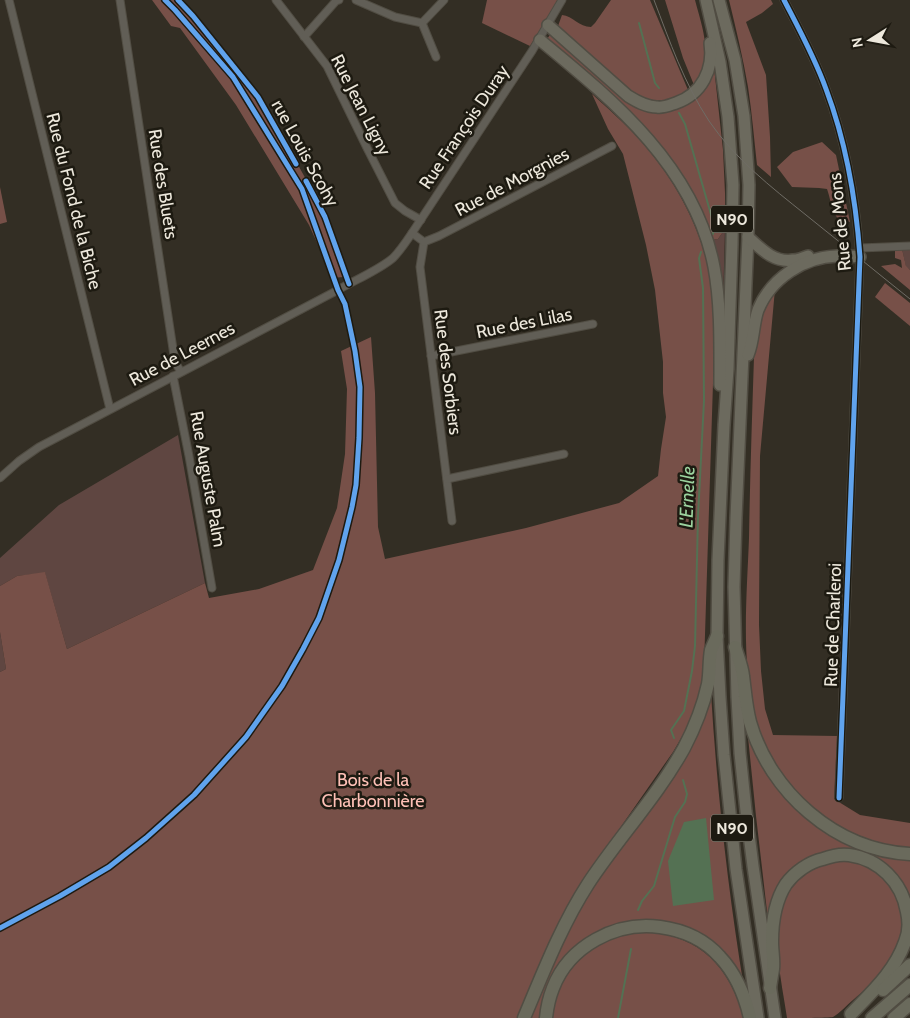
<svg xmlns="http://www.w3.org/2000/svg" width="910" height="1018" viewBox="0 0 910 1018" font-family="Cabin,sans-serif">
	<rect width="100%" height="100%" fill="#332e24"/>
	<g fill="#5f4641">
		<path d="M725 229 723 305 711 240 718 239Z"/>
		<path d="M902 249H910V270L906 267Z"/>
		<path d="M178 435 205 583 67 649 45 573 17 576 0 586V558L59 505Z"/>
		<path d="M0 632 6 669 0 672Z"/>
	</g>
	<g fill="#775048">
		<path d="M152 0H182L259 95 327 217 344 277 331 278 328 267 309 225 236 105 180 28 171 26Z"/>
		<path d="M487 0H559L530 46 482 23Z"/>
		<path d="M611 0H650L688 90C671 103 658 102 639 97L560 30 558 26 562 15C573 16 579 27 591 27L595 23Z"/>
		<path d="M665 0H695C703 31 714 56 694 85L683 58Z"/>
		<path d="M729 0H771L773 4 762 13 746 22 766 75 770 137 771 177 757 165C754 139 752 113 748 87 743 58 736 29 729 0Z"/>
		<path d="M550 35H553L615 89 672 109 714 67 723 150 725 193V229L718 239 711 240 691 194 547 39Z"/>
		<path d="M592 94C608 109 625 123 639 139 674 178 700 224 710 276 714 301 713 327 714 352L704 666 699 698 690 723 673 752 583 881 549 942 517 1018H0V672L6 669 0 632V586L17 576 45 572 67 649 205 583 209 598 259 589 313 570 337 508 345 454 347 389 341 351 371 337 375 393 378 527 385 559 526 528 619 503 658 476 661 449 666 417 663 393V362L655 290 646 245 623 154 608 129Z"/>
		<path d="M822 142 836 155 850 222C848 221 843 221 841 221 833 217 830 197 827 189L819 188 792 187 777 167 793 152Z"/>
		<path d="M0 187 7 222 0 224Z"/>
		<path d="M902 249 906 266 910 270V290L881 266 895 264 902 268 901 260 895 258V250Z"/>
		<path d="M885 283 910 303V326L875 297Z"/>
		<path d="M775 289 760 456 759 625 761 671 765 709 773 735 837 736 834 799 860 815 910 823V848C876 845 844 832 817 811 791 791 771 763 759 733 757 726 755 718 754 711 741 657 747 593 749 538 750 478 752 417 754 357L757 330 766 302Z"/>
		<path d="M711 693C717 792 728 890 744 988L721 954 661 924 585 942 541 1018H528L571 921Z"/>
		<path d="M747 727 805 815 910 858V906L869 857 802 863 768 920 756 816Z"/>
		<path d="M840 861C845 861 850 861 855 862 888 868 910 905 901 938 893 964 873 983 853 1000 847 1005 839 1014 833 1017 828 1018 795 1018 787 1018 784 998 780 978 778 957 777 950 778 942 778 935 779 928 778 922 780 915 786 884 808 864 840 861Z"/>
		<path d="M646 932C702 936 729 967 744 1018H551C552 1012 553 1005 555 999 564 972 586 949 612 938 623 934 635 933 646 932Z"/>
	</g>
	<path fill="#547153" d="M706 818 714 900 673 906 668 861 684 822Z"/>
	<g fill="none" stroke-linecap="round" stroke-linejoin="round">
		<g stroke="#547153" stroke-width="2">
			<path d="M639 23 655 83 659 88"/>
			<path d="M679 113 685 124 714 225 713 234"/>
			<path d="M674 738 671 730 684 711 692 671 695 646 698 516 704 401 703 288 699 258 701 252"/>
			<path d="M638 910 642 901 654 886 675 817 685 802 687 794 683 780"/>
			<path d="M618 1018 631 949"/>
		</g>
		<g stroke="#514d43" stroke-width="9">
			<g id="minor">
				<path d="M9 0 110 409"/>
				<path d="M120 0 175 362 181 372"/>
				<path d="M276 0 327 66 367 148 395 203 405 211 421 220"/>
				<path d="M356 0 395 17 422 23 444 0"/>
				<path d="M784 0C799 29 815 58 826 89 846 142 856 200 860 257L839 798"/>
				<path d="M422 23 436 57"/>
				<path d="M304 37 336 1 339 0"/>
				<path d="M412 233 424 242 420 267 452 521"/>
				<path d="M424 242 439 236 612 146"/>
				<path d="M860 248 910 246"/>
				<path d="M431 356 593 324"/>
				<path d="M173 376 189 456 212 588"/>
				<path d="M0 478 19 461 39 447 338 290C355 280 379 270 393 258 400 251 406 242 412 233L532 51 562 0"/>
				<path d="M447 479 564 454"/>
			</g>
		</g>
		<g stroke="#514d43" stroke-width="14">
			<g id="trunk">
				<path d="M706 0 720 62 728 117 733 185 732 245 728 369 724 425 718 560 717 636 720 697 724 755 736 869 758 1018"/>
				<path d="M719 0 735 60 744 116 749 185 748 237 736 518 734 587 737 697 740 753 746 811 753 866 775 1018"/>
				<path d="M548 25 628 96C636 101 646 107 657 107 664 108 670 105 676 103 702 94 714 69 710 43"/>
				<path d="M540 40C614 101 695 167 714 267 721 304 720 347 720 385"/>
				<path d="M748 237C761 249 774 263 793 260 798 260 803 258 808 256"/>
				<path d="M748 355C754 341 753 324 758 310 771 278 804 257 837 256 845 256 852 256 860 257"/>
			</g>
		</g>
		<g stroke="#514d43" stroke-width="15">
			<g id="motorway">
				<path d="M735 647C738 657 742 666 743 676 745 691 746 707 750 722 770 792 835 850 910 854"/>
				<path d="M770 988C771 981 772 975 773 969 774 960 772 951 772 942 772 923 775 901 786 884 795 872 809 862 823 859 831 856 841 854 849 855 879 859 902 882 907 912 909 921 909 933 905 942 895 971 872 992 851 1014"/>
				<path d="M883 990 910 965"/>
				<path d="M524 1018C543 973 561 926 588 884 618 838 657 797 684 748 695 727 703 707 708 684 710 673 709 661 711 650 713 645 715 641 717 636"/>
				<path d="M546 1018C547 1008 549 998 553 988 569 946 616 921 660 927 683 930 705 940 720 957 736 974 745 996 750 1018"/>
				<path d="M872 1018 910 985"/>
				<path d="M894 1018 910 1004"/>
			</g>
		</g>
		<use href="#minor" stroke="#615e56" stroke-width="7"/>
		<use href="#trunk" stroke="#6c6a5e" stroke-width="11"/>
		<use href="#motorway" stroke="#6a6a5c" stroke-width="12"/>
		<path stroke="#6f6c65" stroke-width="1" d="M654 0C670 42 684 83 709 121 735 159 771 187 806 215 841 243 875 271 910 299"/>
		<g stroke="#1d1a11" stroke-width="8">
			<g id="cycleway">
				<path d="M178 0 193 16 258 97 296 164"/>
				<path d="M784 0C799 29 815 58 826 89 846 142 856 200 860 257L839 798"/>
				<path d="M306 181 325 217 349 284"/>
				<path d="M0 928 60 896 109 867 146 838 194 795 246 737 282 686 303 649 319 618 339 560 352 507 356 485 359 438 360 387 355 351 345 304 338 290 302 189 233 77 175 10 165 0"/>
			</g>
		</g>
		<use href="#cycleway" stroke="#60a3ed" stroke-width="5"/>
	</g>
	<g text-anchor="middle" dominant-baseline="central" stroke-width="5" stroke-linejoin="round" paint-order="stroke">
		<g fill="#1d1a11" stroke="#afaa9f" stroke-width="1">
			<rect x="711" y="205.5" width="42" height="27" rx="4"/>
			<rect x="711" y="814.5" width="42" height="27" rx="4"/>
		</g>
		<g font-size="16" font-weight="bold" fill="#ede8dc">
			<text x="732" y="219">N90</text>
			<text x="732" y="828">N90</text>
		</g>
		<g font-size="18" fill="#ede8dc" stroke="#1d1a11">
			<text transform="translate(361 105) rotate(63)">Rue Jean Ligny</text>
			<text transform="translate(464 127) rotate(-56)">Rue François Duray</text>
			<text transform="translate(305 153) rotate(61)">rue Louis Scohy</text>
			<text transform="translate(512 182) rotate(-28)">Rue de Morgnies</text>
			<text transform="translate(163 184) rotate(81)">Rue des Bluets</text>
			<text transform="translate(74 201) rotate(76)">Rue du Fond de la Biche</text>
			<text transform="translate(840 222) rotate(-96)">Rue de Mons</text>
			<text transform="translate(524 323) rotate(-11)">Rue des Lilas</text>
			<text transform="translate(182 354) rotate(-28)">Rue de Leernes</text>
			<text transform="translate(448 372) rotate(83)">Rue des Sorbiers</text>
			<text transform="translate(208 479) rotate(80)">Rue Auguste Palm</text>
			<text transform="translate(833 625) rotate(-88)">Rue de Charleroi</text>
		</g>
		<g font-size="18" fill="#fec0b6" stroke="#1d1a11">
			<text x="373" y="780">Bois de la<tspan x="373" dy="21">Charbonnière</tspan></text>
		</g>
		<g font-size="19" font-style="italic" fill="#9cd39f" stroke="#1d1a11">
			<text transform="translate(687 497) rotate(-88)">L'Ernelle</text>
		</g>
	</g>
	<g transform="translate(870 40) rotate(259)" stroke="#1d1a11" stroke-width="4" paint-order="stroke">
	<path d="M0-4L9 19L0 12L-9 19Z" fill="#ede8dc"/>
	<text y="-8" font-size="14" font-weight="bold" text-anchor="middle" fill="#ede8dc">N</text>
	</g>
</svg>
